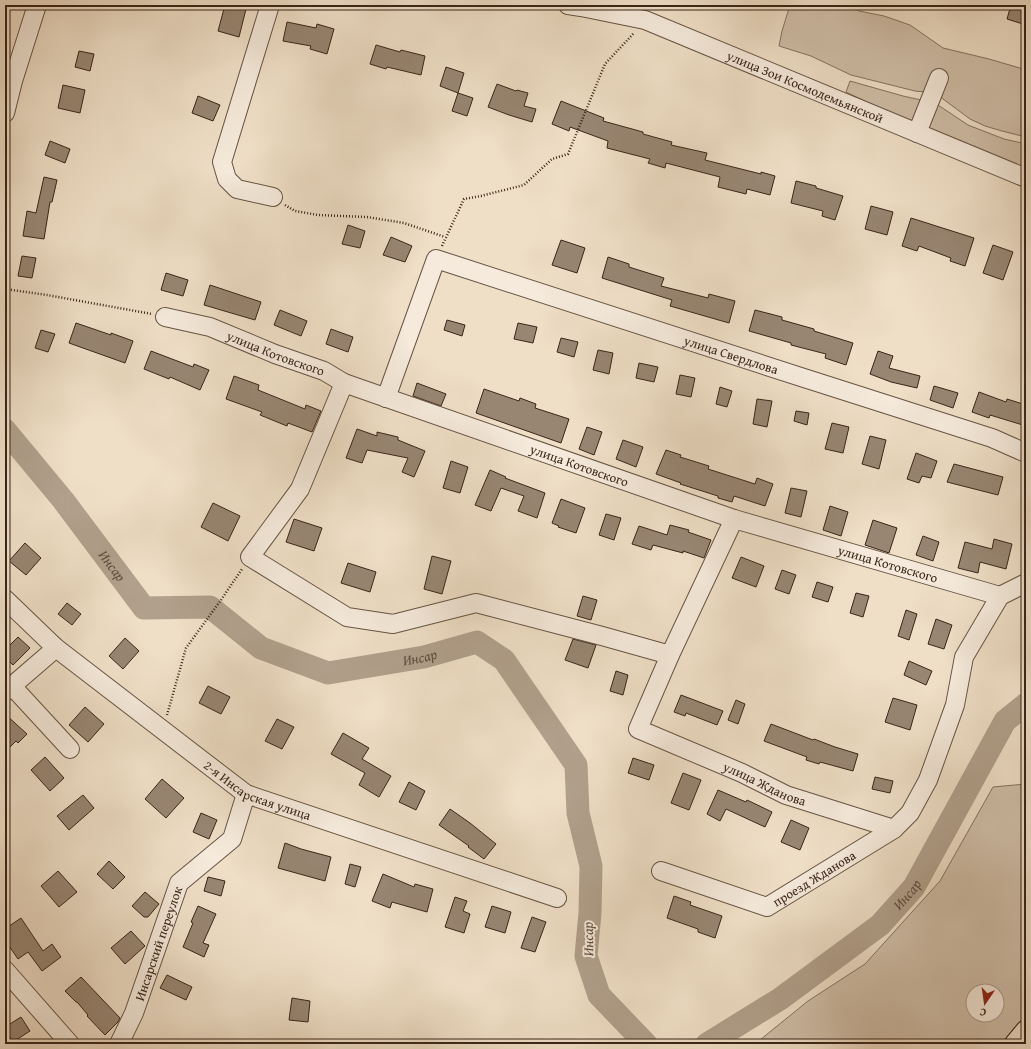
<svg xmlns="http://www.w3.org/2000/svg" width="1031" height="1049" viewBox="0 0 1031 1049" font-family="'Gentium Book Plus',serif">
	<rect width="100%" height="100%" fill="#efdfc7"/>
	<filter id="stains"><feTurbulence type="fractalNoise" baseFrequency=".005" numOctaves="4"/><feColorMatrix values="0 0 0 0 .2 0 0 0 0 .09 0 0 0 0 .02 0 0 0 .5 -.17"/></filter>
	<radialGradient id="worn" r=".72"><stop offset=".6" stop-color="#630" stop-opacity="0"/><stop offset="1" stop-color="#630" stop-opacity=".3"/></radialGradient>
	<g fill="#d0bfa9" stroke="#857261" fill-rule="evenodd">
		<path d="M790 5H846L859 11 884 16 910 25 943 48 989 59 1023 69 1026 71V137L1002 131 985 126 970 119 935 93 915 91 851 75 811 56 779 46 782 31Z"/>
		<path d="M850 81 903 96 935 103 968 125 1004 139 1026 144V171L928 131 846 92Z"/>
		<path d="M1026 784V1014L1001 1044H755L808 1001 865 964 940 881 993 787ZM973 991H997V1015H973Z"/>
	</g>
	<g fill="none" stroke-linecap="round" stroke-linejoin="round">
		<g stroke="#b1a08c" stroke-width="23">
			<path id="s1" d="M5 430 63 500 144 608 210 607 261 648 328 673 424 657 477 642 504 660 576 765 578 813 591 866 590 913 586 956 599 995 646 1044"/>
			<path id="s2" d="M707 1044 780 999 880 925 914 887 1005 721 1026 704"/>
		</g>
	</g>
	<g fill="#988673" stroke="#3a2519">
		<path d="M225 5H247L239 37 218 31Z"/>
		<path d="M1011 5H1019L1026 7V25L1007 19Z"/>
		<path d="M287 22 316 28 317 24 334 29 327 54 310 49 311 46 283 41Z"/>
		<path d="M376 45 400 52 401 50 425 56 421 75 387 67 386 69 370 64Z"/>
		<path d="M79 51 94 54 90 71 75 67Z"/>
		<path d="M446 67 464 73 458 93 440 86Z"/>
		<path d="M497 84 516 91 517 90 528 93 524 106 536 109 532 122 509 115 488 107Z"/>
		<path d="M63 85 85 90 80 113 58 108Z"/>
		<path d="M458 93 473 98 467 116 452 111Z"/>
		<path d="M198 96 220 105 213 121 192 113Z"/>
		<path d="M561 101 604 118 603 121 643 132V134L672 142 671 145 707 153 705 160 761 174V172L775 176 770 195 747 189 746 194 718 187 720 177 666 163 665 168 648 163 650 159 607 148 608 141 570 127 569 131 552 124Z"/>
		<path d="M50 141 70 149 65 163 45 155Z"/>
		<path d="M44 177 57 180 52 202H50L44 239 23 236 27 211 36 213Z"/>
		<path d="M796 181 816 186V188L843 196 835 220 822 216 823 211 791 203Z"/>
		<path d="M871 206 893 212 887 235 865 229Z"/>
		<path d="M911 218 974 238 965 266 950 261 951 258 919 246 917 251 902 246Z"/>
		<path d="M348 225 365 231 360 248 342 244Z"/>
		<path d="M391 237 412 246 405 262 383 255Z"/>
		<path d="M561 240 585 248 577 273 552 265Z"/>
		<path d="M993 245 1013 252 1003 280 983 273Z"/>
		<path d="M22 256 36 258 32 278 18 276Z"/>
		<path d="M608 257 629 264V267L664 278 661 286 708 298 709 294 735 301 729 323 670 306 672 300 602 278Z"/>
		<path d="M166 273 188 280 183 296 161 290Z"/>
		<path d="M210 285 261 302 255 320 204 305Z"/>
		<path d="M280 310 307 321 301 336 274 325Z"/>
		<path d="M755 310 782 317V320L814 329V331L853 343 846 365 825 358 826 354 791 345V343L749 331Z"/>
		<path d="M447 320 465 325 462 336 444 330Z"/>
		<path d="M76 323 111 335V333L133 341 125 363 69 343Z"/>
		<path d="M518 323 537 327 533 343 514 339Z"/>
		<path d="M331 329 353 337 348 352 326 344Z"/>
		<path d="M41 330 55 334 48 352 35 348Z"/>
		<path d="M561 338 578 342 574 357 557 352Z"/>
		<path d="M598 350 613 353 609 374 593 370Z"/>
		<path d="M151 351 193 367 194 364 209 370 200 390 170 377 169 379 144 369Z"/>
		<path d="M878 351 893 356 889 368 920 376 917 388 891 382 870 374Z"/>
		<path d="M639 363 658 367 654 382 636 378Z"/>
		<path d="M680 375 695 378 691 397 676 394Z"/>
		<path d="M234 376 259 385 258 390 305 409 306 405 321 411 312 432 288 423 287 426 260 415 262 412 226 399Z"/>
		<path d="M417 383 446 394 441 406 413 396Z"/>
		<path d="M934 386 958 393 953 408 930 400Z"/>
		<path d="M720 387 732 391 727 407 716 404Z"/>
		<path d="M484 389 519 401 520 398 536 404 535 408 569 419 561 443 476 413Z"/>
		<path d="M979 392 1006 402 1007 399 1026 405V426L990 415 989 418 972 412Z"/>
		<path d="M757 399 772 401 767 427 753 424Z"/>
		<path d="M796 411 809 413 807 425 794 421Z"/>
		<path d="M832 423 849 427 843 453 825 449Z"/>
		<path d="M587 427 602 432 594 455 579 449Z"/>
		<path d="M357 429 377 436V432L398 437V440L425 451 414 477 402 472 408 458 367 450 362 463 346 458Z"/>
		<path d="M870 436 886 440 879 469 862 464Z"/>
		<path d="M623 440 643 447 636 467 616 459Z"/>
		<path d="M666 450 681 455 680 457 709 466 708 469 755 484 757 478 773 484 765 506 734 496 732 502 718 498V496L680 484 681 483 656 474Z"/>
		<path d="M916 453 937 461 931 478 922 476 919 483 907 479Z"/>
		<path d="M451 461 468 467 460 493 443 488Z"/>
		<path d="M954 464 1003 477 998 495 947 482Z"/>
		<path d="M490 470 506 477 505 478 545 493 537 518 518 511 524 496 501 488 491 511 475 505Z"/>
		<path d="M791 488 807 491 801 517 785 513Z"/>
		<path d="M561 499 585 508 576 533 558 527 559 526 552 523Z"/>
		<path d="M213 503 240 516 228 541 201 527Z"/>
		<path d="M830 506 848 512 841 536 823 530Z"/>
		<path d="M606 514 621 518 614 540 599 535Z"/>
		<path d="M294 519 322 528 314 551 286 542Z"/>
		<path d="M873 520 897 528 889 553 865 545Z"/>
		<path d="M670 525 689 530 688 532 711 540 704 558 683 551V553L653 545 651 550 632 544 639 526 667 535Z"/>
		<path d="M923 536 939 542 933 561 916 555Z"/>
		<path d="M994 539 1012 544 1006 569 980 562 978 573 958 568 965 542 992 549Z"/>
		<path d="M25 543 41 558 26 575 9 561Z"/>
		<path d="M432 556 451 561 442 594 424 589Z"/>
		<path d="M741 557 764 566 756 587 732 578Z"/>
		<path d="M348 563 376 572 370 592 341 583Z"/>
		<path d="M782 570 796 575 789 594 775 589Z"/>
		<path d="M817 582 833 587 828 602 812 597Z"/>
		<path d="M856 593 869 596 863 617 850 613Z"/>
		<path d="M583 596 597 600 591 620 577 616Z"/>
		<path d="M67 603 81 614 72 625 58 614Z"/>
		<path d="M906 610 917 614 909 640 898 636Z"/>
		<path d="M936 619 952 625 944 649 928 644Z"/>
		<path d="M18 637 30 648 13 665 5 657V650Z"/>
		<path d="M125 638 139 651 123 669 109 656Z"/>
		<path d="M573 639 596 645 588 668 565 660Z"/>
		<path d="M909 661 932 671 926 685 904 675Z"/>
		<path d="M616 671 628 675 623 695 610 691Z"/>
		<path d="M208 686 230 697 221 714 199 703Z"/>
		<path d="M681 695 723 711 717 725 686 713 685 716 674 712Z"/>
		<path d="M893 698 917 705 910 730 885 722Z"/>
		<path d="M736 700 745 704 738 724 728 720Z"/>
		<path d="M85 707 104 724 88 742 69 725Z"/>
		<path d="M5 714 27 734 18 743 16 741 5 752Z"/>
		<path d="M277 719 294 727 282 749 265 741Z"/>
		<path d="M771 724 813 740 814 739 835 747 858 754 853 771 820 762 819 764 806 760 807 757 764 741Z"/>
		<path d="M343 733 369 748 362 759 391 776 379 797 359 785 365 773 331 754Z"/>
		<path d="M45 757 64 778 50 791 31 770Z"/>
		<path d="M633 758 654 765 649 780 628 773Z"/>
		<path d="M683 773 701 780 689 810 671 803Z"/>
		<path d="M875 777 893 781 890 793 872 789Z"/>
		<path d="M162 779 184 798 166 818 145 799Z"/>
		<path d="M409 782 425 791 416 810 399 802Z"/>
		<path d="M718 790 746 802 747 800 772 812 765 827 726 809 720 821 707 814Z"/>
		<path d="M83 795 94 808 69 830 57 816Z"/>
		<path d="M450 809 470 823 496 844 484 859 468 847 469 846 439 825Z"/>
		<path d="M201 813 217 820 209 839 193 832Z"/>
		<path d="M791 820 809 828 800 850 781 842Z"/>
		<path d="M285 843 301 849 331 857 325 881 278 868Z"/>
		<path d="M109 861 125 877 113 889 97 874Z"/>
		<path d="M350 864 361 867 355 887 345 884Z"/>
		<path d="M58 871 77 892 59 907 41 886Z"/>
		<path d="M383 874 414 887 415 884 433 889 427 912 392 902 390 908 372 901Z"/>
		<path d="M208 877 225 881 221 896 204 891Z"/>
		<path d="M145 892 159 904 148 917H144L132 906Z"/>
		<path d="M674 896 691 902 690 905 722 916 715 938 698 932V929L667 918Z"/>
		<path d="M455 897 467 901 463 911 470 914 464 933 445 927Z"/>
		<path d="M198 906 216 914 203 943 209 945 204 957 183 947 193 923 191 922Z"/>
		<path d="M492 906 511 912 505 933 485 927Z"/>
		<path d="M532 917 546 922 535 952 521 948Z"/>
		<path d="M21 918 43 951 52 944 61 957 42 971 28 952 18 959 5 940V929Z"/>
		<path d="M131 931 145 946 125 964 111 948Z"/>
		<path d="M167 975 192 987 186 1000 160 988Z"/>
		<path d="M81 977 120 1018 118 1022 105 1035 87 1016 88 1015 77 1002H76L65 991Z"/>
		<path d="M292 998 310 1001 308 1022 289 1020Z"/>
		<path d="M21 1017 30 1031 13 1042 5 1029V1027Z"/>
	</g>
	<g fill="none" stroke-linecap="round" stroke-linejoin="round">
		<g stroke="#675444" stroke-width="20">
			<g id="minor">
				<path d="M270 5 222 162 227 179 237 189 273 197"/>
				<path id="s3" d="M568 5 581 7 645 20 1026 178"/>
				<path d="M5 113 13 81 37 5"/>
				<path d="M917 133 939 78"/>
				<path id="s4" d="M165 317 210 327 275 354 324 371 344 383 734 519 1000 596"/>
				<path d="M344 383 300 489 250 557 347 617 393 624 476 603 602 636 670 655"/>
				<path id="s5" d="M386 398 436 259 804 378 992 438 1026 453"/>
				<path id="s6" d="M734 519 670 655 638 729 742 773 786 795 894 829"/>
				<path id="s7" d="M5 599 56 648 246 794 557 898"/>
				<path d="M12 686 70 749"/>
				<path d="M5 692 56 648"/>
				<path id="s8" d="M661 871 767 907 894 829 910 813 928 780 955 705 964 657 1000 596 1026 583"/>
				<path d="M5 970 70 1044"/>
				<path id="s9" d="M119 1044 134 1013 179 883 232 839 246 794"/>
			</g>
		</g>
		<g stroke="#3a2519" stroke-width="24">
			<path id="major" d="M1016 1044 1026 1032"/>
		</g>
		<g stroke="#3a2519" stroke-width="2.5" stroke-dasharray="1 2" stroke-linecap="butt">
			<path d="M285 205 295 211 318 215 367 217 404 223 445 237"/>
			<path d="M442 246 464 199 481 196 524 185 552 159 568 154 605 64 634 33"/>
			<path d="M5 289 47 295 152 314"/>
			<path d="M167 715 186 648 221 600 242 569"/>
		</g>
		<use href="#minor" stroke="#f5eadb" stroke-width="18"/>
		<use href="#major" stroke="#efdfc7" stroke-width="22"/>
	</g>
	<g text-anchor="middle" dominant-baseline="central" stroke-width="4" stroke-linejoin="round" paint-order="stroke">
		<g font-size="13" fill="#3a2519" stroke="#f5eadb">
			<text stroke="none"><textPath href="#s3" startOffset="252">улица Зои Космодемьянской</textPath></text>
			<text stroke="none"><textPath href="#s4" startOffset="117">улица Котовского</textPath></text>
			<text stroke="none"><textPath href="#s5" startOffset="458">улица Свердлова</textPath></text>
			<text stroke="none"><textPath href="#s4" startOffset="441">улица Котовского</textPath></text>
			<text stroke="none"><textPath href="#s4" startOffset="765">улица Котовского</textPath></text>
			<text stroke="none"><textPath href="#s6" startOffset="369">улица Жданова</textPath></text>
			<text stroke="none"><textPath href="#s7" startOffset="319">2-я Инсарская улица</textPath></text>
			<text stroke="none"><textPath href="#s8" startOffset="167">проезд Жданова</textPath></text>
			<text stroke="none"><textPath href="#s9" startOffset="108">Инсарский переулок</textPath></text>
		</g>
		<g font-size="14" font-style="italic" fill="#5e4a3c" stroke="#f5eadb">
			<text stroke="none"><textPath href="#s1" startOffset="173">Инсар</textPath></text>
			<text stroke="none"><textPath href="#s1" startOffset="522">Инсар</textPath></text>
			<text stroke="none"><textPath href="#s2" startOffset="251">Инсар</textPath></text>
			<text transform="translate(588 939) rotate(-91)">Инсар</text>
		</g>
	</g>
	<rect width="1031" height="1049" fill="none" stroke="#efdfc7" stroke-width="20"/>
	<rect x="6" y="6" width="1019" height="1037" fill="none" stroke="#3a2519" stroke-width="2"/>
	<rect x="10" y="10" width="1011" height="1029" fill="none" stroke="#3a2519"/>
	<g transform="translate(985 1003) rotate(193)"><circle r="19" fill="#f5eadb" stroke="#aa9b8d"/>
	<path d="M0-3L7 15L0 10L-7 15Z" fill="#8f2418"/>
	<text y="-6" font-size="11" font-weight="bold" text-anchor="middle" fill="#3a2519">С</text>
	</g>
	<rect width="100%" height="100%" filter="url(#stains)"/>
	<rect width="100%" height="100%" fill="url(#worn)"/>
</svg>
